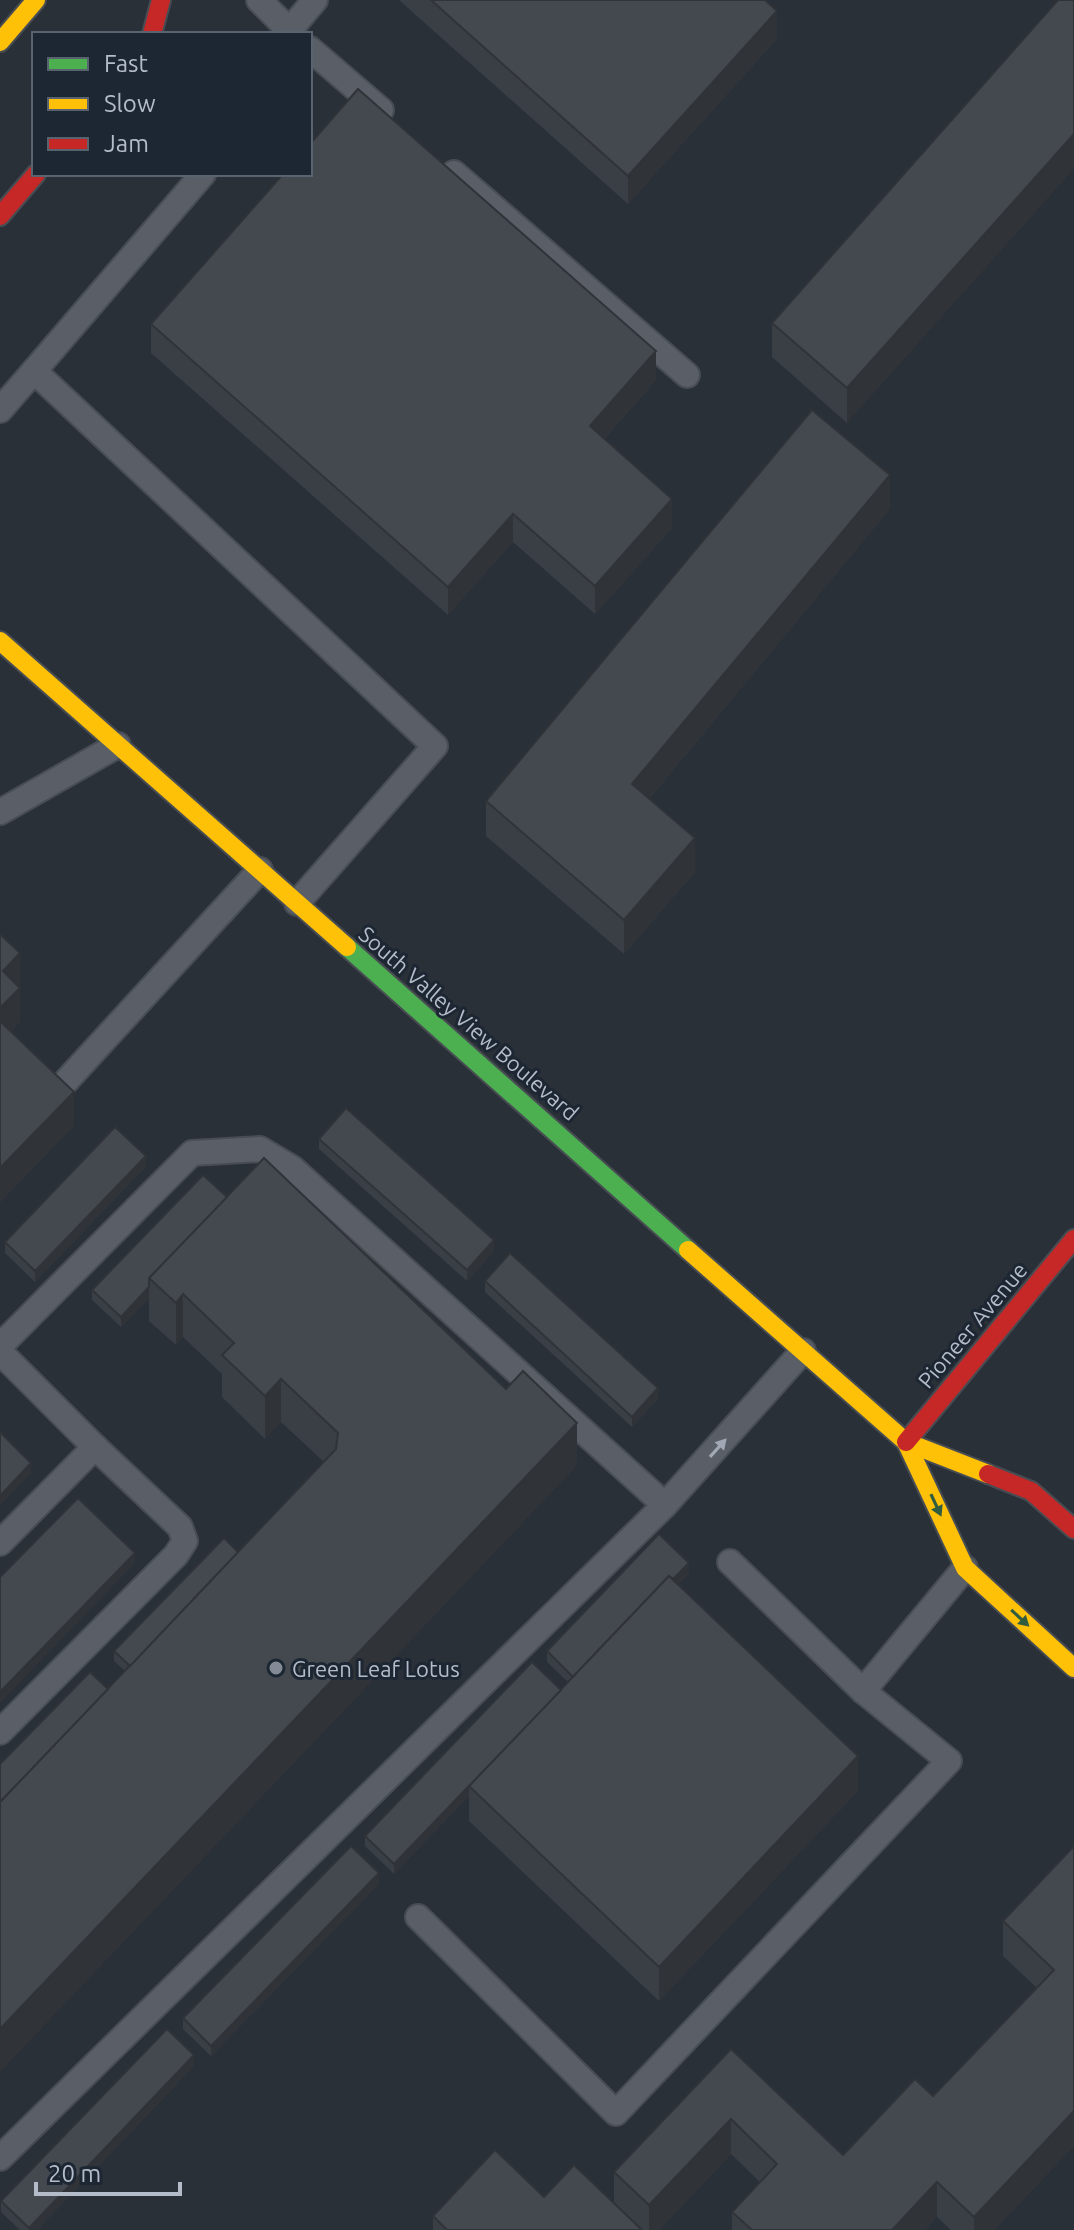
<svg xmlns="http://www.w3.org/2000/svg" width="1074" height="2230" viewBox="0 0 1074 2230" font-family="Ubuntu,sans-serif">
	<rect width="100%" height="100%" fill="#2a3038"/>
	<g fill="none" stroke-linecap="round" stroke-linejoin="round">
		<g stroke="#484c53" stroke-width="28">
			<g id="lane">
				<path d="M259 0 293 34"/>
				<path d="M289 31 315 0"/>
				<path d="M310 49 381 110"/>
				<path d="M454 173 687 375"/>
				<path d="M34 371 203 174"/>
				<path d="M0 410 34 371 435 746 297 903"/>
				<path d="M0 812 118 745"/>
				<path d="M47 1102 260 870"/>
				<path d="M0 1346 192 1153 260 1149 292 1168 665 1505"/>
				<path d="M0 1352 95 1447 0 1543"/>
				<path d="M730 1562 863 1691"/>
				<path d="M0 1732 176 1555 185 1541 180 1527 95 1447"/>
				<path d="M418 1917 616 2113 949 1761 863 1691 965 1568"/>
				<path d="M0 2158 665 1505 803 1351"/>
			</g>
		</g>
		<g stroke="#484c53" stroke-width="22">
			<path id="fast" d="M347 947 688 1250"/>
		</g>
		<g stroke="#484c53" stroke-width="22">
			<g id="slow">
				<path d="M0 42 36 0"/>
				<path d="M0 641 347 947"/>
				<path d="M688 1250 906 1442 988 1474"/>
				<path d="M906 1442 965 1568 1074 1668"/>
			</g>
		</g>
		<g stroke="#484c53" stroke-width="22">
			<g id="jam">
				<path d="M152 34 161 0"/>
				<path d="M0 216 36 174"/>
				<path d="M906 1442 1074 1239"/>
				<path d="M988 1474 1031 1491 1074 1529"/>
			</g>
		</g>
		<use href="#lane" stroke="#5a5e66" stroke-width="24"/>
		<use href="#fast" stroke="#4caf50" stroke-width="18"/>
		<use href="#slow" stroke="#ffc107" stroke-width="18"/>
		<use href="#jam" stroke="#c62828" stroke-width="18"/>
	</g>
	<g fill="#3a3f45">
		<path d="M399 0H765L777 39 628 204Z"/>
		<path d="M1058 0 847 423 772 357V323Z"/>
		<path d="M151 324 656 380 604 439 672 528 595 614 513 542 448 615 151 353Z"/>
		<path d="M890 509 649 799 695 872 624 954 486 836V801Z"/>
		<path d="M319 1139 494 1251 467 1281 319 1149Z"/>
		<path d="M146 1166 35 1282 5 1253V1242Z"/>
		<path d="M227 1197 577 1466 108 1689 125 1671 114 1661V1651L238 1552 324 1462 281 1422 265 1439 222 1397V1374L183 1337 176 1345 149 1321V1298L121 1327 92 1300V1290Z"/>
		<path d="M485 1281 658 1399 632 1427 485 1292Z"/>
		<path d="M689 1573 678 1584 858 1791 659 2001 469 1821V1796L394 1874 365 1846V1836L561 1690 568 1682 547 1662V1651Z"/>
		<path d="M1074 1846V2146L994 2230H951L937 2217 925 2230H732V2212L760 2182 731 2154 659 2230H433V2216L544 2197 614 2203V2172L731 2049 843 2155 933 2096 1037 1988 1003 1956V1921Z"/>
		<path d="M379 1884 211 2056 183 2029V2018Z"/>
		<path d="M194 2066 37 2230H20L1 2212V2201Z"/>
	</g>
	<g fill="#303338">
		<path d="M777 11V39L628 204V176Z"/>
		<path d="M1074 134V169L847 423V388Z"/>
		<path d="M656 351V380L590 454V426Z"/>
		<path d="M890 475V509L632 819V784Z"/>
		<path d="M672 499V528L595 614V586Z"/>
		<path d="M513 514V542L448 615V587Z"/>
		<path d="M695 838V872L624 954V920Z"/>
		<path d="M20 953V1022L0 1043V1008L3 971Z"/>
		<path d="M74 1092V1126L0 1203V1168Z"/>
		<path d="M146 1156V1166L35 1282V1271Z"/>
		<path d="M494 1240V1251L467 1281V1270Z"/>
		<path d="M149 1287V1298L121 1327V1317Z"/>
		<path d="M183 1294V1337L176 1345V1303Z"/>
		<path d="M281 1379V1422L265 1439V1396Z"/>
		<path d="M658 1388V1399L632 1427V1417Z"/>
		<path d="M577 1423V1466L0 2072V2029Z"/>
		<path d="M31 1463V1473L0 1506V1496Z"/>
		<path d="M135 1553V1563L0 1703V1692Z"/>
		<path d="M689 1563V1573L576 1690V1679Z"/>
		<path d="M561 1690 469 1786V1796L394 1874V1864Z"/>
		<path d="M858 1756V1791L659 2001V1967Z"/>
		<path d="M379 1873V1884L211 2056V2046Z"/>
		<path d="M194 2055V2066L37 2230H29V2228Z"/>
		<path d="M1074 2111V2146L994 2230H974V2217Z"/>
		<path d="M731 2119V2154L659 2230H649V2205Z"/>
		<path d="M937 2182V2217L925 2230H892Z"/>
	</g>
	<g fill="#444950" stroke="#303338" stroke-width="2">
		<path d="M431 0H765L777 11 628 176Z"/>
		<path d="M1058 0H1074V134L847 388 772 323Z"/>
		<path d="M358 89 656 351 590 426 672 499 595 586 513 514 448 587 151 324 283 174H310V144Z"/>
		<path d="M812 410 890 475 632 784 695 838 624 920 486 801Z"/>
		<path d="M0 934 20 953 3 971 20 988 0 1008Z"/>
		<path d="M0 1021 74 1092 0 1168Z"/>
		<path d="M346 1108 494 1240 467 1270 319 1139Z"/>
		<path d="M115 1127 146 1156 35 1271 5 1242Z"/>
		<path d="M264 1158 506 1389 523 1371 577 1423 0 2029V1802L336 1449 338 1433 281 1379 265 1396 222 1355 234 1343 183 1294 176 1303 149 1278Z"/>
		<path d="M203 1175 227 1197 149 1278V1287L121 1317 92 1290Z"/>
		<path d="M510 1253 658 1388 632 1417 485 1281Z"/>
		<path d="M0 1432 31 1463 0 1496Z"/>
		<path d="M78 1498 135 1553 0 1692V1577Z"/>
		<path d="M659 1534 689 1563 673 1579 669 1576 573 1677 547 1651Z"/>
		<path d="M224 1538 238 1552 130 1666 114 1651Z"/>
		<path d="M669 1576 858 1756 659 1967 469 1786Z"/>
		<path d="M532 1662 561 1690 394 1864 365 1836Z"/>
		<path d="M90 1672 108 1689 0 1802V1764Z"/>
		<path d="M351 1846 379 1873 211 2046 183 2018Z"/>
		<path d="M1074 1846V2111L974 2217 937 2182 892 2230H752L732 2212 777 2164 731 2119 649 2205 614 2172 731 2049 843 2155 915 2079 933 2096 1054 1970 1003 1921Z"/>
		<path d="M167 2029 194 2055 29 2228 1 2201Z"/>
		<path d="M495 2150 544 2197 574 2165 642 2230H447L433 2216Z"/>
	</g>
	<defs><path id="oneway-solid" d="M-6-.8H1V-3.2L6.5 0L1 3.2V.8H-6Z" transform="scale(2)"/></defs>
	<use fill="#a2a9b5" href="#oneway-solid" transform="translate(718 1448) rotate(-48)"/>
	<g fill="#305d3f">
		<use href="#oneway-solid" transform="translate(936 1505) rotate(65)"/>
		<use href="#oneway-solid" transform="translate(1020 1618) rotate(43)"/>
	</g>
	<circle fill="#848b96" stroke="#1d2633" stroke-width="3" cx="276" cy="1668" r="8"/>
	<g text-anchor="middle" dominant-baseline="central" stroke-width="6" stroke-linejoin="round" paint-order="stroke">
		<g font-size="22" fill="#b4bcc9" stroke="#1d2633">
			<text transform="translate(469 1023) rotate(41)">South Valley View Boulevard</text>
			<text transform="translate(972 1325) rotate(-50)">Pioneer Avenue</text>
		</g>
		<g font-size="22" fill="#b4bcc9" stroke="#1d2633" text-anchor="start">
			<text x="292" y="1668">Green Leaf Lotus</text>
		</g>
	</g>
	<rect x="32" y="32" width="280" height="144" fill="#1d2633" stroke="#59626f" stroke-width="2"/>
	<rect x="48" y="58" width="40" height="12" fill="#4caf50" stroke="#59626f" stroke-width="2"/>
	<text x="104" y="72" font-size="24" fill="#b4bcc9">Fast</text>
	<rect x="48" y="98" width="40" height="12" fill="#ffc107" stroke="#59626f" stroke-width="2"/>
	<text x="104" y="112" font-size="24" fill="#b4bcc9">Slow</text>
	<rect x="48" y="138" width="40" height="12" fill="#c62828" stroke="#59626f" stroke-width="2"/>
	<text x="104" y="152" font-size="24" fill="#b4bcc9">Jam</text>
	<path d="M36 2182v12h144v-12" fill="none" stroke="#b4bcc9" stroke-width="4"/>
	<text x="48" y="2182" font-size="24" fill="#b4bcc9" stroke="#1d2633" stroke-width="6" paint-order="stroke">20 m</text>
</svg>
